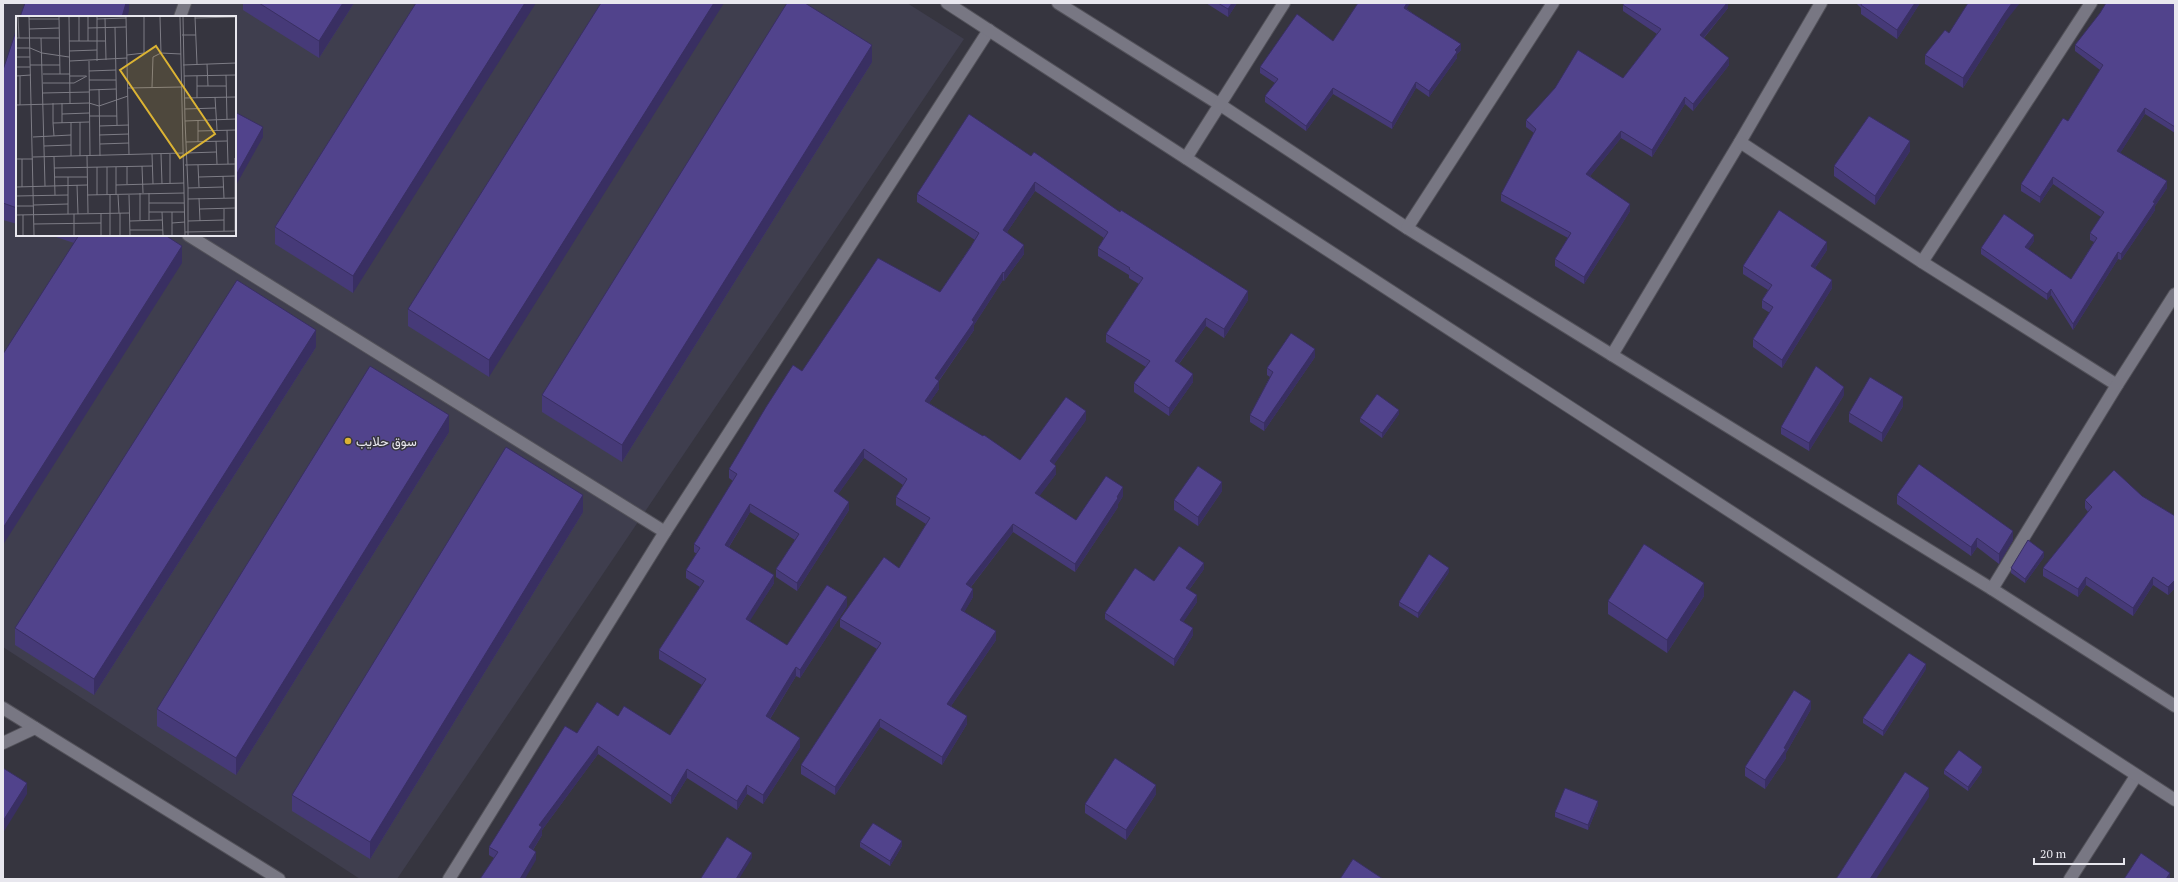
<svg xmlns="http://www.w3.org/2000/svg" width="2178" height="882" viewBox="0 0 2178 882" font-family="'PT Serif',Vazirmatn,serif">
	<rect width="100%" height="100%" fill="#36353f"/>
	<path fill="#3f3e4e" fill-rule="evenodd" d="M3 3H907L964 39 397 879H360L3 647ZM17 17H235V235H17Z"/>
	<g fill="none" stroke-linecap="round" stroke-linejoin="round">
		<g stroke="#525159" stroke-width="14">
			<g id="street">
				<path d="M1058 3 1219 104 1407 228 1612 355"/>
				<path d="M1821 3 1740 142 1612 355 1992 589 2175 706"/>
				<path d="M180 17 185 3"/>
				<path d="M1740 142 1922 262 2117 385"/>
				<path d="M1186 158 1284 3"/>
				<path d="M1407 228 1553 3"/>
				<path d="M188 235 665 532"/>
				<path d="M1922 262 2091 3"/>
				<path d="M1992 589 2117 385 2175 294"/>
				<path d="M3 708 279 879"/>
				<path d="M3 743 35 728"/>
				<path d="M449 879 665 532 989 30"/>
				<path d="M2070 879 2136 776"/>
			</g>
		</g>
		<g stroke="#525159" stroke-width="14">
			<path id="secondary" d="M947 3 2175 800"/>
		</g>
		<use href="#street" stroke="#787783" stroke-width="12"/>
		<use href="#secondary" stroke="#787783" stroke-width="12"/>
	</g>
	<g fill="#463a78">
		<path d="M243 3H354L319 58 243 10Z"/>
		<path d="M416 3 353 293 275 244V227Z"/>
		<path d="M601 3 489 377 408 326V309Z"/>
		<path d="M1206 3H1237L1228 17Z"/>
		<path d="M1728 3V8L1704 38 1729 65 1693 111 1685 104 1652 157 1621 138 1590 176 1630 211 1584 284 1555 266V259L1568 238 1501 201V194L1534 133 1526 127V120L1623 78 1657 34 1623 11V5Z"/>
		<path d="M1856 3H1920L1897 39 1861 14V8Z"/>
		<path d="M2175 3V133L2145 114 2120 153 2167 188 2155 206V210L2121 260 2118 259 2073 330 2051 295 2047 300 1981 254V248L2034 241 2028 249 2071 279 2094 242 2090 240V233L2101 217 2053 184 2040 203 2021 191V184L2068 121 2100 70 2075 51V45Z"/>
		<path d="M1407 9 1461 50 1457 54V58L1429 97 1416 88 1392 129 1333 94 1306 131 1265 102V96L1275 83 1260 73V67L1333 41Z"/>
		<path d="M2005 22 1963 88 1925 64V55Z"/>
		<path d="M17 28V224L3 220V70Z"/>
		<path d="M872 62 622 462 542 412V395Z"/>
		<path d="M1910 151 1875 205 1834 176V166Z"/>
		<path d="M1031 156 1248 300 1224 338 1206 326 1179 364 1193 382 1169 416 1134 392V383L1146 367 1106 342V334L1139 284 1129 278V275L1098 256V248L1104 238 1035 191 1007 232 1024 254 1004 281 1003 280 974 325V330L939 381V389L929 403 1020 460 1086 420 1054 464 1056 474 1039 496 1076 520 1123 496 1118 504V507L1075 572 1013 532 971 587 973 597 964 612 996 640 951 706 967 724 942 765 880 727 835 795 801 774V765L877 649 840 627V619L899 568 926 524 896 505V497L903 485 864 458 838 494 849 510 797 591 776 577V569L795 540 750 512 729 547 774 583 749 621 787 645 847 606 800 678 796 676 770 719 800 747 763 804 747 794 737 810 687 778 671 804 598 754 542 830V835L533 850 536 860 494 858 489 855V847L577 733 618 716 670 735 702 685 659 659V650L700 587 686 578V570L697 554 694 552V544L733 481 729 478V469L802 371 940 292 975 240 917 202V194Z"/>
		<path d="M50 235H165L182 263 74 243Z"/>
		<path d="M1827 250 1815 268 1832 288 1782 368 1753 347V339L1770 313 1762 308V300L1768 290 1743 274V266Z"/>
		<path d="M316 347 94 695 15 645V628Z"/>
		<path d="M1315 357 1264 431 1250 422V415L1270 377 1267 375V368Z"/>
		<path d="M1844 395 1809 451 1781 434V427Z"/>
		<path d="M1903 406 1882 442 1849 422V413Z"/>
		<path d="M1399 414 1382 438 1360 422V418Z"/>
		<path d="M449 432 236 775 157 726V709Z"/>
		<path d="M1222 491 1198 526 1174 510V500Z"/>
		<path d="M1897 495 2013 540 1999 564 1977 547 1971 556 1897 504Z"/>
		<path d="M2142 496 2175 516V588L2168 595 2153 585 2133 616 2086 585 2078 597 2043 576V568L2088 512 2085 508V500Z"/>
		<path d="M583 512 370 859 292 811V795Z"/>
		<path d="M2044 557 2025 583 2011 573V568Z"/>
		<path d="M1204 569 1189 590 1197 602 1183 622 1193 635 1174 666 1105 619V613L1154 581Z"/>
		<path d="M1449 572 1418 618 1399 606V602Z"/>
		<path d="M1704 596 1667 653 1608 614V601Z"/>
		<path d="M1926 669 1883 736 1863 723V718Z"/>
		<path d="M1811 709 1786 753V758L1765 789 1745 776V767Z"/>
		<path d="M1944 770 1982 772 1968 791 1944 774Z"/>
		<path d="M1156 794 1126 840 1085 813V804Z"/>
		<path d="M1598 805 1588 830 1555 817V812Z"/>
		<path d="M860 842 902 846 890 866 860 847Z"/>
	</g>
	<g fill="#392f62">
		<path d="M126 3H129V11L127 17H122Z"/>
		<path d="M343 3H354L319 58V41Z"/>
		<path d="M525 3H536L353 293V276Z"/>
		<path d="M714 3H724L489 377V360Z"/>
		<path d="M1232 3H1237L1228 17V9Z"/>
		<path d="M1407 3H1410L1404 14V8Z"/>
		<path d="M1727 3H1728V8L1700 42V35Z"/>
		<path d="M1915 3H1920L1897 39V30Z"/>
		<path d="M2012 3H2020L2005 22 1963 88V78L2005 13Z"/>
		<path d="M1461 44V50L1457 54V58L1429 97V91L1455 50Z"/>
		<path d="M872 45V62L622 462V445Z"/>
		<path d="M1729 58V65L1693 111V104Z"/>
		<path d="M1416 82V88L1392 129V123Z"/>
		<path d="M1333 88V94L1306 131V126Z"/>
		<path d="M1685 97V104L1652 157V150Z"/>
		<path d="M2145 108V114L2117 158V151Z"/>
		<path d="M263 127V137L235 187V177Z"/>
		<path d="M1621 131V138L1586 181V174Z"/>
		<path d="M1910 141V151L1875 205V196Z"/>
		<path d="M2053 177V184L2040 203V197Z"/>
		<path d="M2167 181V188L2155 206V210L2121 260V254Z"/>
		<path d="M1035 182V191L1003 238V230Z"/>
		<path d="M1630 204V211L1584 284V277Z"/>
		<path d="M2034 235V241L2025 254V247Z"/>
		<path d="M1827 242V250L1811 274V266Z"/>
		<path d="M1024 245V254L1004 281V273Z"/>
		<path d="M182 246V263L3 545V528Z"/>
		<path d="M2118 252V259L2073 330V324Z"/>
		<path d="M1003 272V280L974 325V330L935 386V378Z"/>
		<path d="M1832 280V288L1782 368V360Z"/>
		<path d="M2051 289V295L2047 300V294Z"/>
		<path d="M1248 291V300L1224 338V329Z"/>
		<path d="M1206 318V326L1175 369V361Z"/>
		<path d="M316 330V347L94 695V679Z"/>
		<path d="M1315 349V357L1264 431V423Z"/>
		<path d="M1193 374V382L1169 416V408Z"/>
		<path d="M939 381V389L925 409V401Z"/>
		<path d="M1844 387V395L1809 451V443Z"/>
		<path d="M1903 397V406L1882 442V433Z"/>
		<path d="M1399 410V414L1382 438V433Z"/>
		<path d="M1086 411V420L1050 470V461Z"/>
		<path d="M449 415V432L236 775V758Z"/>
		<path d="M864 449V458L834 500V491Z"/>
		<path d="M1056 466V474L1035 502V493Z"/>
		<path d="M1222 482V491L1198 526V517Z"/>
		<path d="M1123 487V496L1118 504V507L1075 572V564Z"/>
		<path d="M583 495V512L370 859V842Z"/>
		<path d="M849 502V510L797 591V583Z"/>
		<path d="M750 504V512L725 553V545Z"/>
		<path d="M1013 524V532L966 593V584Z"/>
		<path d="M2013 531V540L1999 564V554Z"/>
		<path d="M1977 538V547L1971 556V547Z"/>
		<path d="M2044 552V557L2025 583V579Z"/>
		<path d="M1204 563V569L1186 594V588Z"/>
		<path d="M1449 568V572L1418 618V613Z"/>
		<path d="M774 575V583L746 627V619Z"/>
		<path d="M2086 577V585L2078 597V589Z"/>
		<path d="M2153 577V585L2133 616V608Z"/>
		<path d="M2175 580V588L2168 595V587Z"/>
		<path d="M1704 583V596L1667 653V640Z"/>
		<path d="M973 589V597L961 618V610Z"/>
		<path d="M1197 595V602L1180 627V620Z"/>
		<path d="M847 597V606L800 678V670Z"/>
		<path d="M1193 628V635L1174 666V659Z"/>
		<path d="M996 631V640L947 712V704Z"/>
		<path d="M1926 664V669L1883 736V731Z"/>
		<path d="M796 667V676L766 725V716Z"/>
		<path d="M1811 701V709L1786 753V758L1765 789V780Z"/>
		<path d="M967 716V724L942 765V757Z"/>
		<path d="M880 719V727L835 795V787Z"/>
		<path d="M800 738V747L763 804V795Z"/>
		<path d="M598 746V754L542 830V835L529 856V847L539 825Z"/>
		<path d="M1982 767V772L1968 791V787Z"/>
		<path d="M687 769V778L671 804V796Z"/>
		<path d="M27 783V794L3 833V821Z"/>
		<path d="M747 785V794L737 810V801Z"/>
		<path d="M1156 785V794L1126 840V830Z"/>
		<path d="M1929 788V797L1876 879H1870Z"/>
		<path d="M1598 801V805L1588 830V825Z"/>
		<path d="M902 841V846L890 866V861Z"/>
		<path d="M536 852V860L525 879H520Z"/>
		<path d="M752 853V858L739 879H736Z"/>
		<path d="M2170 873V879H2166Z"/>
	</g>
	<g fill="#51438c" stroke="#392f62">
		<path d="M25 3H126L122 17H20Z"/>
		<path d="M259 3H343L319 41Z"/>
		<path d="M416 3H525L353 276 275 227Z"/>
		<path d="M601 3H714L489 360 408 309Z"/>
		<path d="M787 3H805L872 45 622 445 542 395Z"/>
		<path d="M1218 3H1232L1228 9Z"/>
		<path d="M1358 3H1407L1404 8 1461 44 1455 50 1457 52 1429 91 1416 82 1392 123 1333 88 1306 126 1265 96 1278 79 1260 67 1297 14 1333 41Z"/>
		<path d="M1624 3H1727L1700 35 1729 58 1693 104 1685 97 1652 150 1621 131 1586 174 1630 204 1584 277 1555 259 1571 233 1501 194 1536 129 1526 120 1555 88 1578 50 1623 78 1661 29 1623 5Z"/>
		<path d="M1862 3H1915L1897 30 1861 5Z"/>
		<path d="M1968 3H2012L2005 13 1963 78 1925 55 1945 30 1949 33Z"/>
		<path d="M2106 3H2175V127L2145 108 2117 151 2167 181 2153 202 2155 203 2121 254 2118 252 2073 324 2051 289 2047 294 1981 248 2004 214 2034 235 2025 247 2071 279 2097 238 2090 233 2104 212 2053 177 2040 197 2021 184 2063 118 2068 121 2103 65 2075 45 2100 13Z"/>
		<path d="M17 28V208L3 203V70Z"/>
		<path d="M235 112 263 127 235 177Z"/>
		<path d="M969 114 1031 156 1034 152 1120 212 1121 210 1248 291 1224 329 1206 318 1175 361 1193 374 1169 408 1134 383 1150 361 1106 334 1143 278 1129 269 1130 268 1098 248 1108 232 1035 182 1003 230 1024 245 1004 273 1003 272 972 320 974 322 935 378 939 381 925 401 983 436 984 435 1020 460 1066 397 1086 411 1050 461 1056 466 1035 493 1076 520 1106 476 1123 487 1117 497 1118 498 1075 564 1013 524 966 584 973 589 961 610 996 631 947 704 967 716 942 757 880 719 835 787 801 765 881 643 840 619 884 557 899 568 930 518 896 497 907 479 864 449 834 491 849 502 797 583 776 569 799 534 750 504 725 545 774 575 746 619 787 645 827 585 847 597 800 670 796 667 766 716 800 738 763 795 747 785 737 801 687 769 671 796 598 746 539 825 542 827 529 847 536 852 520 879H480L498 852 489 847 565 726 577 733 597 702 618 716 624 706 670 735 706 679 659 650 704 581 686 570 700 548 694 544 737 474 729 469 766 407 793 365 802 371 878 258 940 292 970 248 979 233 917 194Z"/>
		<path d="M1869 116 1910 141 1875 196 1834 166Z"/>
		<path d="M1779 210 1827 242 1811 266 1832 280 1782 360 1753 339 1773 307 1762 300 1772 285 1743 266Z"/>
		<path d="M79 235H165L182 246 3 528V354Z"/>
		<path d="M237 280 316 330 94 679 15 628Z"/>
		<path d="M1291 333 1315 349 1264 423 1250 415 1273 372 1267 368Z"/>
		<path d="M370 366 449 415 236 758 157 709Z"/>
		<path d="M1816 366 1844 387 1809 443 1781 427Z"/>
		<path d="M1870 377 1903 397 1882 433 1849 413Z"/>
		<path d="M1377 394 1399 410 1382 433 1360 418Z"/>
		<path d="M506 447 583 495 370 842 292 795Z"/>
		<path d="M1919 464 2013 531 1999 554 1977 538 1971 547 1897 495Z"/>
		<path d="M1198 466 1222 482 1198 517 1174 500Z"/>
		<path d="M2114 470 2142 496 2175 516V580L2168 587 2153 577 2133 608 2086 577 2078 589 2043 568 2092 507 2085 500Z"/>
		<path d="M2028 540 2044 552 2025 579 2011 568Z"/>
		<path d="M1644 544 1704 583 1667 640 1608 601Z"/>
		<path d="M1179 546 1204 563 1186 588 1197 595 1180 620 1193 628 1174 659 1105 613 1135 568 1154 581Z"/>
		<path d="M1429 554 1449 568 1418 613 1399 602Z"/>
		<path d="M1909 653 1926 664 1883 731 1863 718Z"/>
		<path d="M1794 690 1811 701 1784 748 1786 749 1765 780 1745 767Z"/>
		<path d="M1959 750 1982 767 1968 787 1944 770Z"/>
		<path d="M1115 758 1156 785 1126 830 1085 804Z"/>
		<path d="M3 768 27 783 3 821Z"/>
		<path d="M1905 772 1929 788 1870 879H1836Z"/>
		<path d="M1565 788 1598 801 1588 825 1555 812Z"/>
		<path d="M873 823 902 841 890 861 860 842Z"/>
		<path d="M727 837 752 853 736 879H702L701 878Z"/>
		<path d="M2141 853 2170 873 2166 879H2124Z"/>
		<path d="M1353 859 1383 879H1340Z"/>
	</g>
	<circle fill="#dbb333" stroke="#36353f" stroke-width="1.5" cx="348" cy="441" r="4"/>
	<g text-anchor="middle" dominant-baseline="central" stroke-width="3" stroke-linejoin="round" paint-order="stroke">
		<g font-size="13" fill="#e8e7ee" stroke="#36353f" text-anchor="start">
			<text x="356" y="441">سوق حلايب</text>
		</g>
	</g>
	<g transform="translate(16 16)">
		<rect width="220" height="220" fill="#36353f"/>
		<path fill="none" stroke="#7d7c85" stroke-width="1" d="M2 1 3 22M13 1 18 219M43 1 44 58M53 1 54 87M63 1V25M72 1V25M110 1 113 139M144 1 145 37M164 1 169 219M167 1 169 105M179 1 181 48M89 2 90 44M179 2 220 1M13 3H43M81 3 110 2M99 11 101 109M72 12 110 11M13 13 43 12M166 19H180M0 22H43M25 22 29 170M53 25H90M0 32H14L26 37 53 41M53 35 81 34M111 39 128 37V1M0 41H14M54 45 111 42M73 45 74 140M81 45V1M191 48 192 70M14 49H44M167 49 220 47M0 51H14M73 55 100 54M27 58H54M210 59 211 103M0 60 15 59M4 60V89M54 60H70M168 60 220 59M181 60V82M73 64H100M27 67H58L71 60M181 70H210M136 71 137 41 145 37 165 38M112 72 166 71M83 73 84 140M73 74 100 73M27 77 73 76M199 81 201 114M168 82 220 81M37 87V107L73 106M46 87V107M0 89 73 87 83 90 112 80M169 93 200 92M46 98 73 97M73 100H101M182 104V126M64 106V140M37 107 38 120M55 107V140M83 110 113 109M211 114 212 148M182 115 220 114M83 119 113 118M17 121 55 119M200 125 201 148M170 126 211 125M84 128 113 127M28 130 55 129M171 137 200 136M136 138 137 168M145 138 146 168M154 138V167M71 140 72 197M17 141 167 137M38 141 39 179M219 142V215M0 143H17M6 143V171M169 149 219 148M182 149 183 171M126 150 127 177M81 151V179M91 151V179M100 151V179M111 151V168M38 152 136 150M207 160 208 182M39 161H71M52 161V198M183 161 219 160M61 169 62 198M100 169 168 167M0 171 71 169M207 171 172 172 169 105 220 103M172 172V183L220 182M133 177V196M71 179 168 177M94 179V219M102 179 103 197M113 179 114 219M0 180 52 179M183 182 184 205M172 183V219M133 187H168M18 189 52 188M0 190H18M184 193 219 192M208 193V215M146 196 147 219M85 197V219M104 197V219M58 198V219M0 199 113 197M7 199V219M124 204V177M133 204V196H169M114 205 146 204M172 205 208 204M156 207 169 206M18 208 85 207M114 214H147M169 216 220 215M156 219V196"/>
		<path fill="#dbb333" fill-opacity="0.15" stroke="#dbb333" stroke-width="2" d="M140 30 199 118 164 142 104 54Z"/>
		<rect width="220" height="220" fill="none" stroke="#e8e7ee" stroke-width="2"/>
	</g>
	<rect width="2178" height="882" fill="none" stroke="#e8e7ee" stroke-width="8"/>
	<path d="M2034 858v6h90v-6" fill="none" stroke="#e8e7ee" stroke-width="2"/>
	<text x="2040" y="858" font-size="12" fill="#e8e7ee" stroke="#36353f" stroke-width="3" paint-order="stroke">20 m</text>
</svg>
